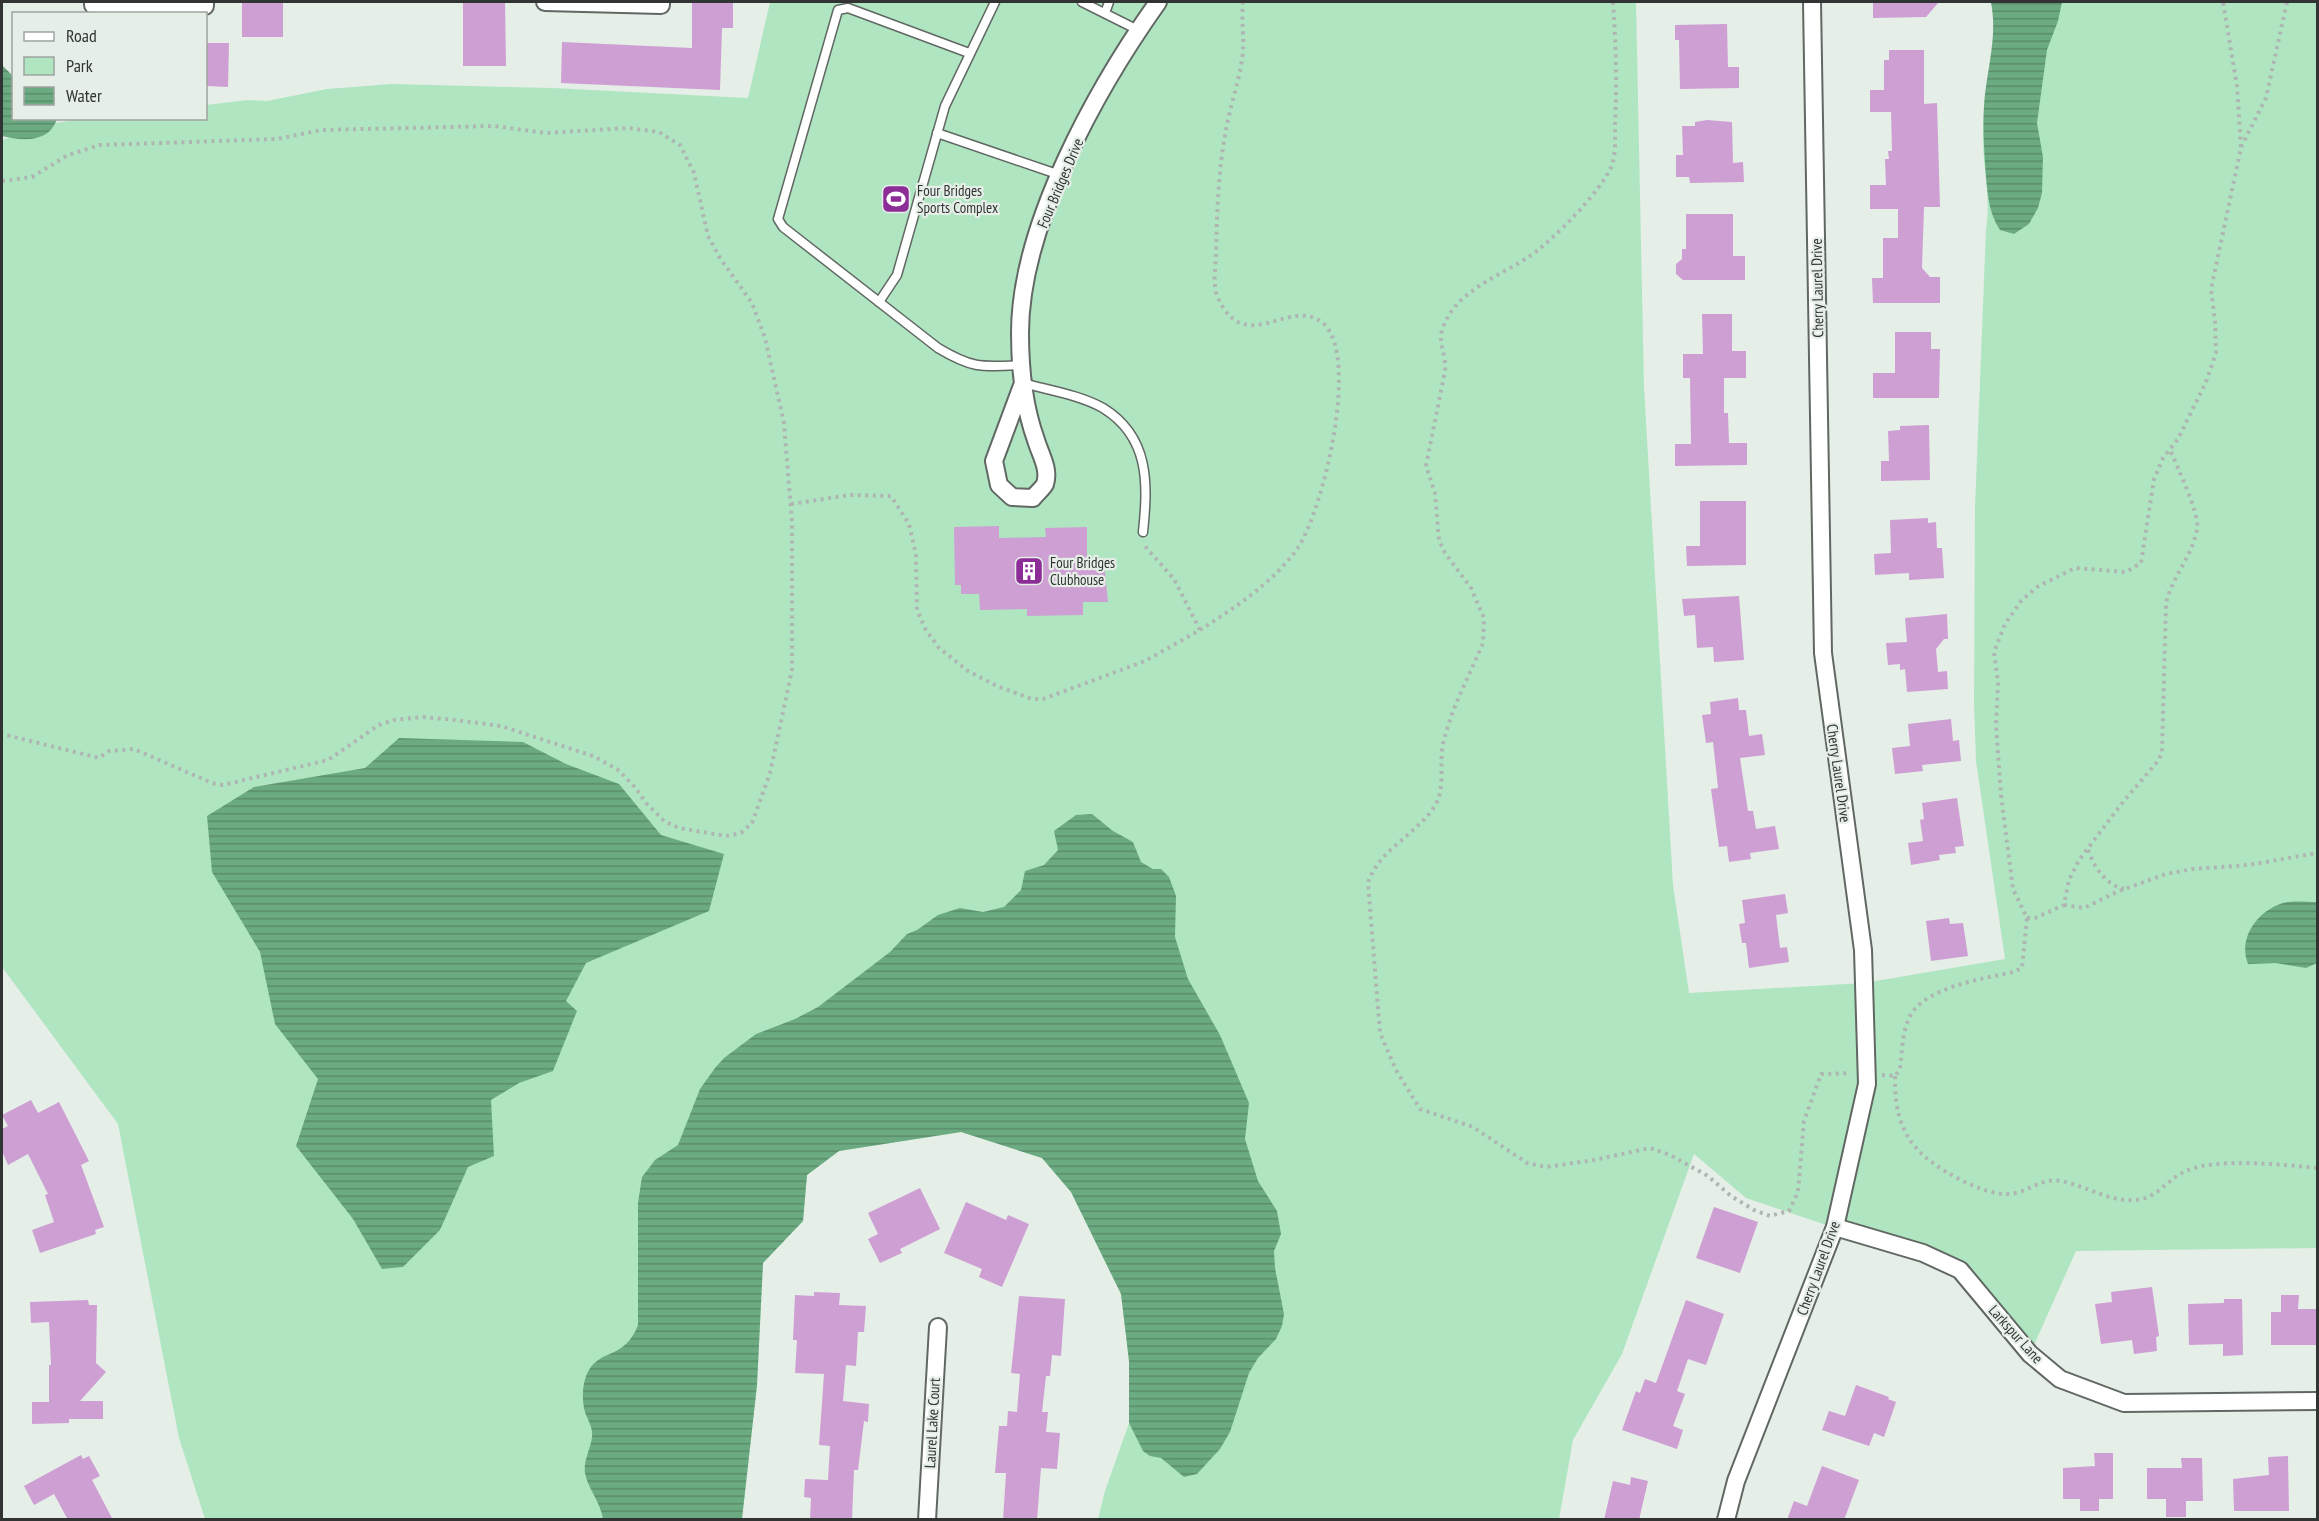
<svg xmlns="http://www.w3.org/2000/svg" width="2319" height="1521" viewBox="0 0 2319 1521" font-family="'PT Sans Narrow',sans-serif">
	<defs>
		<pattern id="water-rules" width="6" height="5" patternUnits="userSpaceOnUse" patternTransform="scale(1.5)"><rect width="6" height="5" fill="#6cab82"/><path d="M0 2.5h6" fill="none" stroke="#598c6b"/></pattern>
	</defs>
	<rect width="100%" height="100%" fill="#e6eee8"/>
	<path fill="#afe6c1" d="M770 2H1636L1644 387 1673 885 1689 993 1864 983 2005 959 1976 761 1974 703 1975 508 1986 229C1991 198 1983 169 1983 138 1982 92 2000 47 1991 2H2317V1248L2076 1251 2030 1354 1960 1270 1746 1198 1694 1154 1622 1354 1573 1440 1559 1519H1098L1105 1491 1129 1423V1361L1121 1294 1071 1192 1042 1158 961 1132 839 1151 807 1175 803 1221 763 1263 757 1385 742 1519H205L179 1438 118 1124 2 967V140L54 123 90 118H206V105L248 100 267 101 327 89 392 84 553 88 748 98Z"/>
	<g fill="url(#water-rules)">
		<path d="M1991 2H2062L2058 21 2047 50 2037 123 2043 157 2042 193 2038 208 2029 224 2014 234 2000 230C1989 213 1988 197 1986 177 1984 149 1982 122 1985 94 1989 62 1997 34 1991 2Z"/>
		<path d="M2 65 13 76 14 118 57 119C49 143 23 141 2 136Z"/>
		<path d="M399 738 523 742 566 764 619 784 661 835 724 854 709 911 586 963 566 1001 577 1011 553 1071 519 1083 491 1100 494 1156 468 1167 440 1230 403 1267 382 1269 353 1219 296 1146 318 1079 275 1024 260 952 212 872 207 816 254 787 365 768Z"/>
		<path d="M1092 814 1113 831 1133 842 1141 862 1153 869H1161L1169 877 1176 896 1175 937 1188 979 1220 1035 1249 1103 1245 1139 1258 1181 1277 1211 1281 1234 1274 1251 1275 1268 1284 1314 1282 1326 1276 1339 1258 1358 1249 1373 1230 1432 1220 1449 1197 1474 1184 1477 1161 1458 1150 1456 1143 1451 1129 1423V1361L1121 1294 1071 1192 1042 1158 961 1132 839 1151 807 1175 803 1221 763 1263 757 1385 742 1519H603C600 1501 588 1489 585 1473 583 1461 591 1448 592 1437 593 1429 589 1422 586 1415 581 1402 582 1381 589 1370 601 1349 625 1359 638 1325V1203L642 1177 655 1160 678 1145 700 1089 715 1068 724 1058 756 1034 795 1019 818 1007 890 952 907 934 917 930 938 915 960 908 983 912 1004 907 1021 890 1025 871 1044 865 1058 850 1054 831 1076 815Z"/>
		<path d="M2317 902V963L2306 968 2276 963 2248 964C2238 939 2256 913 2280 904 2290 900 2306 902 2317 902Z"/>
	</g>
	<g fill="#ce9fd3">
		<rect x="242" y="2" width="41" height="35"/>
		<path d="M463 2H505L506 66H463Z"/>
		<path d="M692 2H733V28H722L720 90 561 83 562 42 692 48Z"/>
		<path d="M1873 2H1939L1926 17 1873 18Z"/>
		<path d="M1727 24 1728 67H1739V88L1680 89 1679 40H1675V25Z"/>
		<path d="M206 43H229L228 87 206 86Z"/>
		<path d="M1889 50H1924V104L1937 103 1940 207H1924L1922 268 1930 277H1940V303H1873L1872 278H1883V238H1898V209H1870V185H1886L1885 159H1889L1888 151H1892L1891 112H1870V90H1884V60H1889Z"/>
		<path d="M1707 120 1732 122 1733 163 1743 162 1744 182 1690 183 1689 177H1676V155H1683L1682 126H1695V122Z"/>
		<path d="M1686 214H1733V256H1745V280H1683L1676 274V264L1682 259V249H1686Z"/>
		<path d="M1702 314H1732V351H1746V378H1724V413H1728L1729 443H1747V465L1675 466V444H1691L1690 378H1683V354H1703Z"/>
		<path d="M1895 332H1931V349H1940L1939 398H1873V373H1895Z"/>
		<path d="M1929 425 1930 480 1881 481V461H1889L1888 431 1900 430V426Z"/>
		<path d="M1700 501H1746V565L1687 566 1686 546H1700Z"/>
		<path d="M1928 518V523L1936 522 1937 548H1942L1944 578 1909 580V573L1875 575 1874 554 1891 553 1890 520Z"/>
		<path d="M999 526V538L1046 537 1045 528 1087 527V562H1104L1108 602H1083V615L1027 616V609L980 610 979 594H961V585H955L954 527Z"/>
		<path d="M1739 596 1744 660 1714 662 1713 647 1697 648 1695 615 1684 616 1682 599Z"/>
		<path d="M1947 614 1948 639H1944L1936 649 1938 672 1947 671 1948 689 1907 692 1905 669 1900 670V664L1888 665 1886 643 1907 642 1905 618Z"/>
		<path d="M1738 698 1739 710H1746L1749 736 1762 734 1765 755 1740 758 1748 811H1753L1756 829 1775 826 1779 849 1750 853 1751 859 1729 862 1727 846 1719 847 1711 789 1718 788 1713 742 1706 743 1702 715 1711 714 1710 702Z"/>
		<path d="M1951 719 1953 741 1959 740 1961 761 1922 765 1923 771 1895 774 1892 748 1910 746 1908 724Z"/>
		<path d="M1957 798 1964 846 1955 847 1956 853 1939 855 1940 860 1911 865 1908 843 1923 841 1920 820 1924 819 1922 803Z"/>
		<path d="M1785 894 1788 913 1776 915 1780 948 1787 947 1789 962 1749 968 1746 943H1742L1739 924 1745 923 1742 900Z"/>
		<path d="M1949 918 1950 924 1963 923 1968 956 1931 961 1926 921Z"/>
		<path d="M31 1100 38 1113 59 1102 89 1161 81 1165 104 1227 95 1230 96 1234 40 1253 32 1230 54 1222 45 1195 48 1194 28 1154 8 1165 2 1151V1129L8 1126 2 1115Z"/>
		<path d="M920 1188 940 1229 900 1249 902 1253 880 1263 868 1239 878 1234 868 1213Z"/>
		<path d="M966 1202 1006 1220 1008 1215 1029 1224 1002 1287 979 1277 982 1269 944 1253Z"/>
		<path d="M1714 1207 1758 1222 1740 1273 1696 1258Z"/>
		<path d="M2152 1287 2159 1336 2156 1337 2157 1351 2134 1354 2132 1340 2101 1344 2095 1304 2112 1302 2111 1292Z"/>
		<path d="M814 1292 840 1293 839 1305 866 1306 864 1332H858L856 1366 846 1365 843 1401 869 1404 868 1422 864 1421 858 1470H854L852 1520H810L811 1498 804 1497 805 1479 828 1480 830 1446 819 1445 824 1374 795 1373 797 1340H793L795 1295 814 1296Z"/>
		<path d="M2281 1295H2299L2298 1309H2318V1345H2271V1312H2281Z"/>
		<path d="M1019 1296 1065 1299 1061 1356 1052 1355 1050 1376H1046L1042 1412H1048L1046 1432 1060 1433 1057 1469 1041 1468 1037 1520H1003L1006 1473H995L999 1426H1007L1008 1411 1017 1412 1020 1374 1011 1373Z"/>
		<path d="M2224 1299H2242L2243 1355 2223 1356V1344L2189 1345 2188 1304 2224 1303Z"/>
		<path d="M88 1300 89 1305H97L96 1363 106 1372 80 1401H103V1419H69V1423L32 1424V1402H49V1365H51L49 1322 31 1323 30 1302Z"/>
		<path d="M1686 1300 1724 1314 1706 1365 1688 1359 1677 1391 1685 1394 1673 1426 1683 1430 1677 1449 1622 1430 1636 1391 1640 1393 1645 1379 1656 1383Z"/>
		<path d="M1856 1385 1889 1397 1888 1399 1896 1402 1884 1437 1874 1433 1869 1446 1822 1430 1829 1411 1845 1416Z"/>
		<path d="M2094 1453H2113V1499H2099V1511H2080V1499H2063V1468L2095 1466Z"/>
		<path d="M81 1455 83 1459 89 1456 100 1476 92 1480 113 1520H68L54 1494 34 1505 24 1486Z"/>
		<path d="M2288 1456 2289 1511H2234L2233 1479 2269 1475 2268 1457Z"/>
		<path d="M2181 1458H2202L2203 1501H2186V1517H2166V1499H2147V1468H2182Z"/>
		<path d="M1822 1466 1859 1480 1844 1520H1787L1794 1501 1807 1506Z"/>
		<path d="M1631 1477 1648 1481 1639 1520H1604L1613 1481 1630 1485Z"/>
	</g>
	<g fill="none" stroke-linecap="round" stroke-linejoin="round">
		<g stroke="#616863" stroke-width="11">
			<g id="service">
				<path d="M1082 2 1138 30"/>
				<path d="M1105 13 1109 2"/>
				<path d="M969 53 848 8 838 10 778 219 783 227 938 348C973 369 982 367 1022 365"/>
				<path d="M937 133 1060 175"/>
				<path d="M879 302 897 275 945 106 995 2"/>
				<path d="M1023 383C1048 390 1080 395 1103 408 1150 437 1148 484 1143 532"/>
			</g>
		</g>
		<g stroke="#616863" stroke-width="20">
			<g id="minor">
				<path d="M93 2V5L205 6V2"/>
				<path d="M545 2 661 5V2"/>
				<path d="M1023 383 994 461 999 485 1012 497 1033 498C1036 494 1043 488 1045 484 1050 469 1040 454 1036 440 1024 407 1020 368 1020 333 1020 225 1097 88 1158 2"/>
				<path d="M1835 1227 1923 1253 1960 1270 2030 1354 2060 1379 2124 1403 2318 1401"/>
				<path d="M927 1520 938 1327"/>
				<path d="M1726 1520 1736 1481 1835 1227 1867 1084 1863 950 1823 653 1812 2"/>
			</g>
		</g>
		<g stroke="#afb6b1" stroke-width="4" stroke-dasharray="3 4.5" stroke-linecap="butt">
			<path d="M1613 2C1616 43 1617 83 1615 125 1615 137 1616 153 1612 165 1602 191 1552 241 1530 256 1500 276 1457 290 1443 327 1437 343 1447 355 1445 371L1426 466 1435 493 1439 540 1445 553 1471 588 1484 618 1483 643C1470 674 1452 707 1444 740 1438 760 1446 785 1436 804 1418 834 1378 850 1368 883L1380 1033 1396 1070 1420 1109 1473 1127 1527 1163 1546 1167 1594 1160 1650 1148 1670 1155 1708 1176 1731 1196 1754 1210 1770 1216 1789 1211 1798 1192 1804 1121 1821 1074 1851 1073"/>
			<path d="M2241 147 2266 98 2287 2"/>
			<path d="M2 181 32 177 68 155 100 145 277 139 321 130 494 126 546 133 628 128 659 132 680 145 694 173 708 236 720 258 752 303 765 338 784 423 792 522V670L770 773 752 823 741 833 726 836 679 828 664 821 646 803 635 787 617 769 593 756 501 726 455 720 423 717 394 720 379 725 328 760 223 785 212 783 134 749 109 751 99 758 2 734"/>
			<path d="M791 504 850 495 891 496 909 524 916 555 917 610 926 630 939 648 968 671 997 686 1032 699H1043L1145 661 1200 630 1174 579 1144 545"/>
			<path d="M1200 630C1234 608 1273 583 1297 549 1323 512 1360 358 1324 324 1291 294 1246 359 1218 298 1212 285 1216 266 1216 253 1217 214 1218 174 1225 135 1229 110 1238 86 1242 60 1245 41 1241 21 1243 2"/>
			<path d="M2088 850C2094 867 2106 885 2124 889"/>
			<path d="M2064 905 2084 908 2119 891 2166 874 2193 869 2248 865 2318 853"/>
			<path d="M2027 918H2035L2064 905 2069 880 2079 860 2123 802 2158 761 2162 752 2166 603C2172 577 2193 555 2197 529 2200 513 2177 468 2170 449"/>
			<path d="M1882 1075 1895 1076 1900 1069C1902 1052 1902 1034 1909 1018 1923 987 1983 979 2013 972L2022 968 2027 918 2013 889 2001 795 1996 725 1998 682 1994 652 2005 624 2021 601 2037 587 2075 568 2126 572 2141 563 2154 479 2163 458 2178 439 2206 382 2216 353 2215 321 2211 289 2241 148 2237 86 2223 2"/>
			<path d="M1895 1076C1894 1132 1914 1156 1961 1180 1975 1187 1994 1195 2009 1194 2028 1193 2041 1177 2061 1181 2087 1186 2108 1202 2136 1200 2158 1198 2167 1179 2186 1171 2215 1157 2285 1165 2318 1168"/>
		</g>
		<use href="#service" stroke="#fff" stroke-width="8"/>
		<use href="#minor" stroke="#fff" stroke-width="16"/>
	</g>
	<defs>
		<g id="stadium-square" transform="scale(1.5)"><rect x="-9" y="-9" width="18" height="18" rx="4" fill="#8c2d97" stroke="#e6eee8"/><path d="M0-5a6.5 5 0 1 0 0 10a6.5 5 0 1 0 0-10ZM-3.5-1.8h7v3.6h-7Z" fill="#fff"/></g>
		<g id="building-square" transform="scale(1.5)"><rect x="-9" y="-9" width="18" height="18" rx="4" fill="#8c2d97" stroke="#e6eee8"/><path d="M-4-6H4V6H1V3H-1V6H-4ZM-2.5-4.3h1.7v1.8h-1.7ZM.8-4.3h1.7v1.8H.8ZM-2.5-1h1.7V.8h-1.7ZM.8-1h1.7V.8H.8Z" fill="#fff"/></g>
	</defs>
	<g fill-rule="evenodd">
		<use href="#stadium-square" x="896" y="199"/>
		<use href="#building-square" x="1029" y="571"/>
	</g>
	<g text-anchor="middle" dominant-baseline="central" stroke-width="4.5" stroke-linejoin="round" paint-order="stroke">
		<g font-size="15" fill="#313432" stroke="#e6eee8">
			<text transform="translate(1060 183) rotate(-67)">Four Bridges Drive</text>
			<text transform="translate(1817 288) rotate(-91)">Cherry Laurel Drive</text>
			<text transform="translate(1839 773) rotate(82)">Cherry Laurel Drive</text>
			<text transform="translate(1818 1268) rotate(-70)">Cherry Laurel Drive</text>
			<text transform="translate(2016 1334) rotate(48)">Larkspur Lane</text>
			<text transform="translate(932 1423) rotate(-87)">Laurel Lake Court</text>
		</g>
		<g font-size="15" fill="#313432" stroke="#e6eee8" text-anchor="start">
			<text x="917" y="190">Four Bridges<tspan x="917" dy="17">Sports Complex</tspan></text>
			<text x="1050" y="562">Four Bridges<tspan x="1050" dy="17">Clubhouse</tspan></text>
		</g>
	</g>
	<rect width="2319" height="1521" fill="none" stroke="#313432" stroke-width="6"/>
	<rect x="12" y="12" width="195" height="108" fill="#e6eee8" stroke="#9ea49f" stroke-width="1.5"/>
	<rect x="24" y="32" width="30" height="9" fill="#ffffff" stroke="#9ea49f" stroke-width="1.5"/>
	<text x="66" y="42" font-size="18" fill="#313432">Road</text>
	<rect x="24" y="57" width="30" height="18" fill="#afe6c1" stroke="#9ea49f" stroke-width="1.5"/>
	<text x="66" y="72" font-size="18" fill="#313432">Park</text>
	<rect x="24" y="87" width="30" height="18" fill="url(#water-rules)" stroke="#9ea49f" stroke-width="1.5"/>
	<text x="66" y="102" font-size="18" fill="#313432">Water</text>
</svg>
